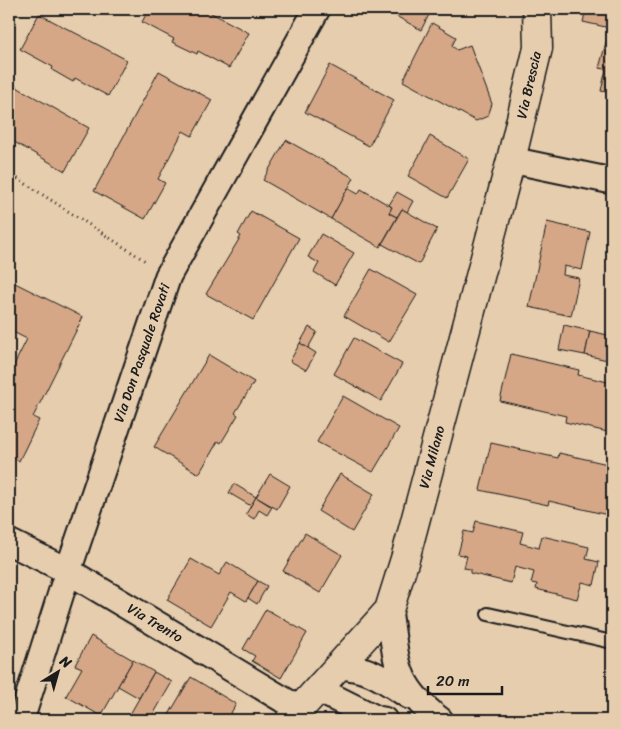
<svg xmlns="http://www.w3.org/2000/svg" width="621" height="729" viewBox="0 0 621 729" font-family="Sriracha,sans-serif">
	<rect width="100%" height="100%" fill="#e6cdae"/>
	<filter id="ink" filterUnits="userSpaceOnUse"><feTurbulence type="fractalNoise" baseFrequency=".02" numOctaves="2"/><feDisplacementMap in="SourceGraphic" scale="10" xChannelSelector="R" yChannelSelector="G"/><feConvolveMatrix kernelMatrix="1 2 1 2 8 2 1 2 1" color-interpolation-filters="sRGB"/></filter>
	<g filter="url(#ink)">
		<g fill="#d5a786" stroke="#1c1c1c">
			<path d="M95 9H109L106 15Z"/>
			<path d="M149 9H204L249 33 229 68 198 51 197 54 172 42 174 39 142 22Z"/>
			<path d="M400 9H432L421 30 396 16Z"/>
			<path d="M586 9H612V93L601 91 606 69 599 68 610 28 583 22Z"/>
			<path d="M39 14 127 60 108 96 75 78 73 82 52 70 53 67 20 49Z"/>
			<path d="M432 23 456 37 452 46 457 50 470 45 492 104 488 116 476 121 403 81Z"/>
			<path d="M330 65 394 100 369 146 305 112Z"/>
			<path d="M159 71 212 100 192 136 183 131 158 179 165 183 145 219 94 191Z"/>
			<path d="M13 85 89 128 65 171 9 139V93Z"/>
			<path d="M430 136 469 159 447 198 408 176Z"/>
			<path d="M286 140 354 178 331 219 263 180Z"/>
			<path d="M348 188 358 194 361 189 392 207 389 213 397 217 380 247 331 219Z"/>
			<path d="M397 192 413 201 407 212 402 209 397 217 389 213 392 207 389 205Z"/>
			<path d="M402 209 437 229 419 264 382 244Z"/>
			<path d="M251 211 299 238 253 320 206 294 241 236 238 234Z"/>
			<path d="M547 222 590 232 582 270 564 266 563 275 579 278 571 316 529 307Z"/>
			<path d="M321 234 354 253 335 285 314 272 319 263 308 257Z"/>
			<path d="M371 269 417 295 389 342 344 316Z"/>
			<path d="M9 280 83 317 33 417 39 420 19 461 9 456V375L27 339 9 330Z"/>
			<path d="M564 325 590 331 585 355 559 350Z"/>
			<path d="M309 327 317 332 308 348 300 343Z"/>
			<path d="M590 331 612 336V361L585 355Z"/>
			<path d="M354 338 402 364 381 401 334 374Z"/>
			<path d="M300 343 316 353 306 370 290 361Z"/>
			<path d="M511 354 579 370 578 375 612 383V433L565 422 566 416 500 401Z"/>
			<path d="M209 355 254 382 235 413 238 415 221 443 218 441 199 474 154 447Z"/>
			<path d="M343 396 399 428 373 472 317 442Z"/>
			<path d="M491 443 558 458 559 453 612 465V516L549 501 548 505 480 490Z"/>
			<path d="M270 474 290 486 277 509 256 497Z"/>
			<path d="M340 474 374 494 352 532 318 511Z"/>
			<path d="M234 484 256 497 251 506 229 493Z"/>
			<path d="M256 497 272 507 267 515 259 510 254 519 246 514Z"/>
			<path d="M476 521 523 532 520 543 539 548 542 536 589 547 586 559 599 562 594 585 582 582 577 599 536 589 537 584 531 583 534 572 515 567 511 583 470 573V569L464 568 467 556 458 554 464 531 473 533Z"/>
			<path d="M305 533 342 555 320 593 283 571Z"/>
			<path d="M191 559 219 575 227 562 258 581 246 601 231 592 211 626 167 600Z"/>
			<path d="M258 581 267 586 257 604 248 598Z"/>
			<path d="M266 609 307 633 281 678 252 661 255 656 243 649Z"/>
			<path d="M91 636 133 660 101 716 66 696 82 668 75 665Z"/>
			<path d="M133 660 154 672 139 698 118 686Z"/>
			<path d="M154 672 172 682 150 720H137L129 716Z"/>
			<path d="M191 677 236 704 227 720H170L167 718Z"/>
		</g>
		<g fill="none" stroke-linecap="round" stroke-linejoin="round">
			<g stroke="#1c1c1c" stroke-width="16">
				<path id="service" d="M488 614 612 642"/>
			</g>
			<g stroke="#1c1c1c" stroke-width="29">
				<g id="minor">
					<path d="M511 160 612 181"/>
					<path d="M9 542 68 571 299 709"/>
					<path d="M389 610C397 663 394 685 440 720"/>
					<path d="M338 666C370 668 382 678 409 696"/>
					<path d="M317 689 377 719 384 720"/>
					<path d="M21 720 68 571 168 276 317 9"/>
				</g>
			</g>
			<g stroke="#1c1c1c" stroke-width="31">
				<path id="tertiary" d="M290 720 389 610 405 559 511 160 538 48 537 9"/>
			</g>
			<path stroke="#1c1c1c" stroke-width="3" stroke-dasharray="1 4" stroke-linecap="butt" d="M9 173 147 262"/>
			<use href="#service" stroke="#e6cdae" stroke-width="12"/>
			<use href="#minor" stroke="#e6cdae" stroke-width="25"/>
			<use href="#tertiary" stroke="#e6cdae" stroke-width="28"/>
		</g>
	</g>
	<g text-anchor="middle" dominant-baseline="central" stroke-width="5" stroke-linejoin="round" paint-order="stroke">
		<g font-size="14" fill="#1c1c1c" stroke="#e6cdae">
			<text transform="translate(529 85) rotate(-77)">Via Brescia</text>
			<text transform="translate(142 353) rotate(-71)">Via Don Pasquale Rovati</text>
			<text transform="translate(432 457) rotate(-75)">Via Milano</text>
			<text transform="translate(155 623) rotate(31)">Via Trento</text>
		</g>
	</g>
	<rect width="621" height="729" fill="none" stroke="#e6cdae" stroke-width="30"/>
	<rect x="15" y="15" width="591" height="699" fill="none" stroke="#1c1c1c" stroke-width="2" filter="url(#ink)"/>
	<g transform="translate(58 672) rotate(37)" stroke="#e6cdae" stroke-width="4" paint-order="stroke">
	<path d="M0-4L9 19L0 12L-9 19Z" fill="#1c1c1c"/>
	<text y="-8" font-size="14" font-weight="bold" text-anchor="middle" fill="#1c1c1c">N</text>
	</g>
	<path d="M428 686v8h74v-8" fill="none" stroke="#1c1c1c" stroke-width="2.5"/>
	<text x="436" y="686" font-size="15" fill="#1c1c1c" stroke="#e6cdae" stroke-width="4" paint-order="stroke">20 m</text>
</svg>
